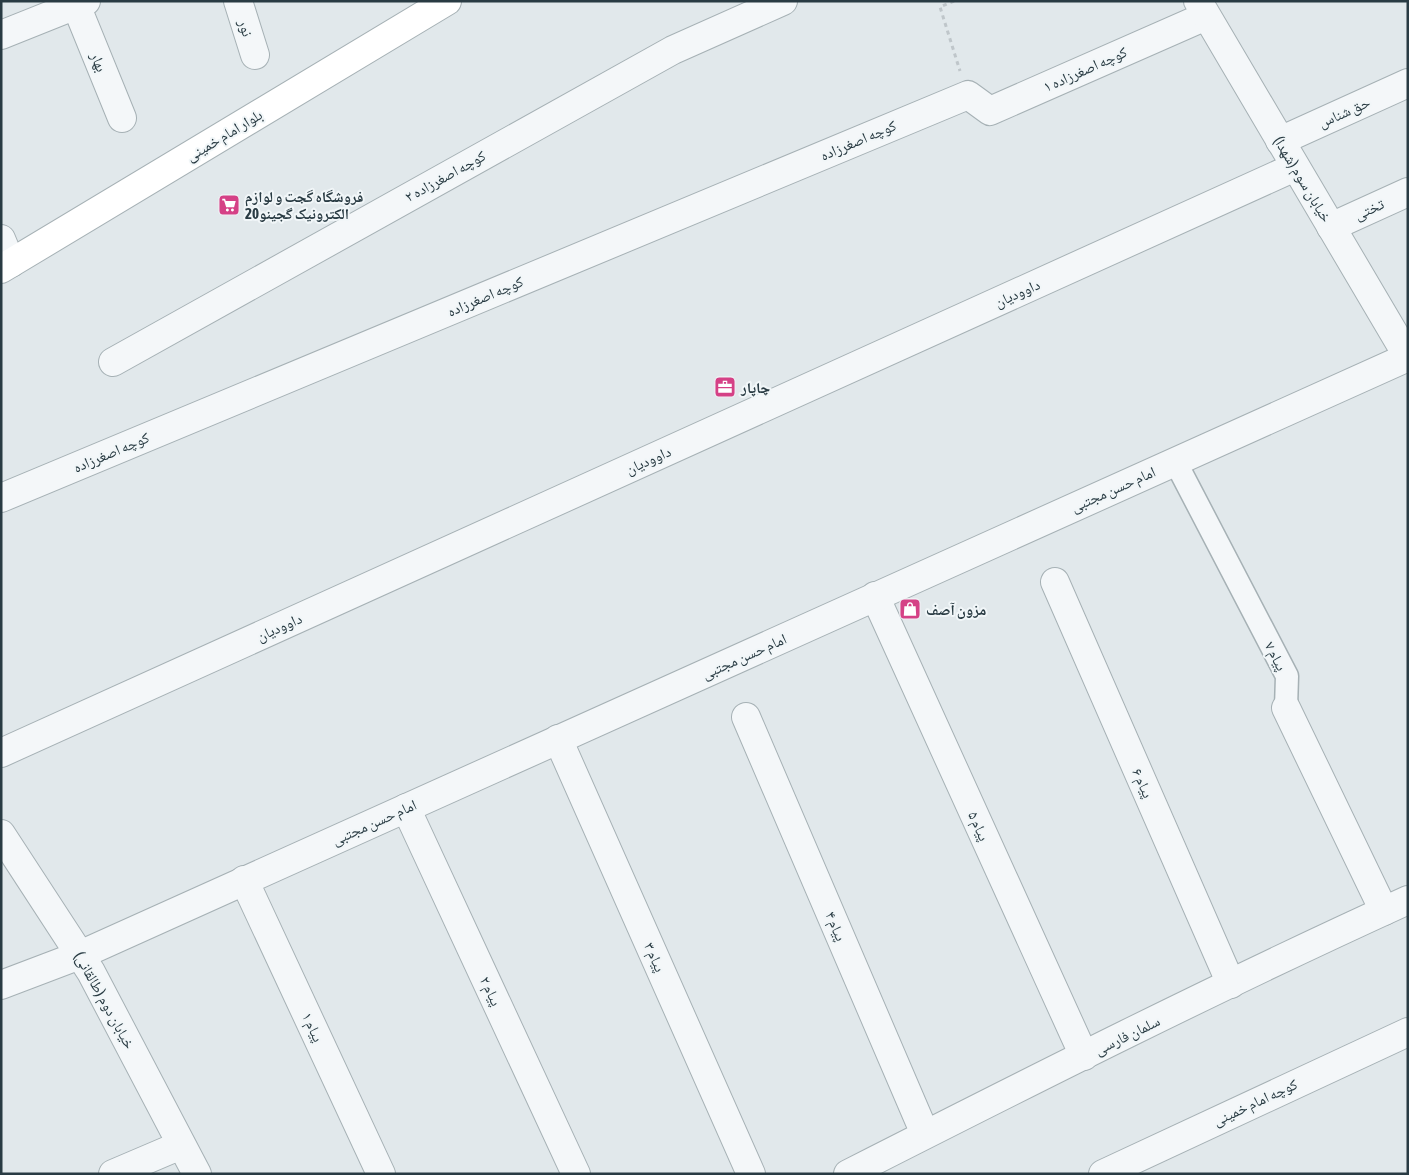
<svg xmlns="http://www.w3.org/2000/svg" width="1409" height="1175" viewBox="0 0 1409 1175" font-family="'Asap Condensed','Noto Naskh Arabic',sans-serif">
	<rect width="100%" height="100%" fill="#e1e8eb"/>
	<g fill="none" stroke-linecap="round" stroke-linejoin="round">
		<g stroke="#a6b1b5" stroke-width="25">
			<path id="pedestrian" d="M1175 461 1287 676 1286 708"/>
		</g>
		<g stroke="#a6b1b5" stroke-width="30">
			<g id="minor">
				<path d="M238 1 255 55"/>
				<path d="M76 5 122 118"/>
				<path d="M1 35 86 1"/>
				<path d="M1280 141 1408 83"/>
				<path d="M1331 227 1408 192"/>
				<path d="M1 239 11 263"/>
				<path d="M113 362 673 50 783 1"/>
				<path d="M1 498 968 95 990 111 1206 16"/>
				<path d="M1055 582 1231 984"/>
				<path d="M875 596 1084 1056"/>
				<path d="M1286 708 1384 911"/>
				<path d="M746 717 925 1134"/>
				<path d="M558 739 751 1174"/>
				<path d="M1 753 1295 167"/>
				<path d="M406 808 576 1174"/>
				<path d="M244 880 381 1174"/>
				<path d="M1 985 80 955 1408 357"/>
				<path d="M113 1174 181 1145"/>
				<path d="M848 1174C1033 1080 1219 986 1408 900"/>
				<path d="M1103 1174 1408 1032"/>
			</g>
		</g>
		<g stroke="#a6b1b5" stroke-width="30">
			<g id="tertiary">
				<path d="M1198 1 1408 357"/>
				<path d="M1 834 91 972 197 1174"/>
			</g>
		</g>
		<g stroke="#a6b1b5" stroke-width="30">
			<path id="secondary" d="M1 269 447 1"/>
		</g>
		<path stroke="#bfc6ca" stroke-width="3" stroke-dasharray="4 4" stroke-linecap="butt" d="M954 1 940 7 960 71"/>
		<use href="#pedestrian" stroke="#f4f7f9" stroke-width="22"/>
		<use href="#minor" stroke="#f4f7f9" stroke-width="28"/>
		<use href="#tertiary" stroke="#f4f7f9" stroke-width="28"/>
		<use href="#secondary" stroke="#fff" stroke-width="28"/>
	</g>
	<defs>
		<g id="supermarket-square" transform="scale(1.125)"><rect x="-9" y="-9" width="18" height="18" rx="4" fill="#d54186" stroke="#f1f6f8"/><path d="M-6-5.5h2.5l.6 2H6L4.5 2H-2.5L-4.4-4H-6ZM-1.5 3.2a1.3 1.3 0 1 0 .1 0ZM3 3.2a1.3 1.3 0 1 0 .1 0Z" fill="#fff"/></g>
		<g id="office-square" transform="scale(1.125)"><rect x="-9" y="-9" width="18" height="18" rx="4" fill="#d54186" stroke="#f1f6f8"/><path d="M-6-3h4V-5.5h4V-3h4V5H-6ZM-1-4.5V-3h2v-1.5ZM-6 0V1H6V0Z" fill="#fff"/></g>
		<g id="shop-square" transform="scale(1.125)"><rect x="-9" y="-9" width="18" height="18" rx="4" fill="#d54186" stroke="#f1f6f8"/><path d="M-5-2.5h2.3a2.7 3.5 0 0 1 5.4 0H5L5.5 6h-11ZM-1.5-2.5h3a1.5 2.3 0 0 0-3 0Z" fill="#fff"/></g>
	</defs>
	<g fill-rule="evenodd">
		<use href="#supermarket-square" x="229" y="205"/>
		<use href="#office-square" x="725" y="387"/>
		<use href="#shop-square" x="910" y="609"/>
	</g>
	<g text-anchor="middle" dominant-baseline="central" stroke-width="4" stroke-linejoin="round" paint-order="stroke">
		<g font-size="15" fill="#293b43" stroke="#f1f6f8">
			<text transform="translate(246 28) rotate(73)">نور</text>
			<text transform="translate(99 62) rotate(68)">بهار</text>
			<text transform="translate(1085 69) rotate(-24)">کوچه اصغرزاده ۱</text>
			<text transform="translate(1344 112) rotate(-24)">حق شناس</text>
			<text transform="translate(224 135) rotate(-31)">بلوار امام خمینی</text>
			<text transform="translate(858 140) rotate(-23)">کوچه اصغرزاده</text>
			<text transform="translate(445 176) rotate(-29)">کوچه اصغرزاده ۲</text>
			<text transform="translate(1303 179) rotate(59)">خیابان سوم (شهدا)</text>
			<text transform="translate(1369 209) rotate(-24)">تختی</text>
			<text transform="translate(1017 293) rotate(-24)">داوودیان</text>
			<text transform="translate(485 296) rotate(-23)">کوچه اصغرزاده</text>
			<text transform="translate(111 452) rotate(-23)">کوچه اصغرزاده</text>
			<text transform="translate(648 460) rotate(-24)">داوودیان</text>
			<text transform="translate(1113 489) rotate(-24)">امام حسن مجتبی</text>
			<text transform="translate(279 627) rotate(-24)">داوودیان</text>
			<text transform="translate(744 656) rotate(-24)">امام حسن مجتبی</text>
			<text transform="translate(1276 656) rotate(63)">پیام ۷</text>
			<text transform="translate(1143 783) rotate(66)">پیام ۶</text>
			<text transform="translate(374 822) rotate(-24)">امام حسن مجتبی</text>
			<text transform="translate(979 826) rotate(66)">پیام ۵</text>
			<text transform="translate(836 926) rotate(67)">پیام ۴</text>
			<text transform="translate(655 957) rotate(66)">پیام ۳</text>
			<text transform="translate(491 991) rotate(65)">پیام ۲</text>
			<text transform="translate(105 1000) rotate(61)">خیابان دوم (طالقانی)</text>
			<text transform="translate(313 1027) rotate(65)">پیام ۱</text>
			<text transform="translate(1127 1035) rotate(-26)">سلمان فارسی</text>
			<text transform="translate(1255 1102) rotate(-25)">کوچه امام خمینی</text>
		</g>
		<g font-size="15" font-weight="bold" fill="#293b43" stroke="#f1f6f8" text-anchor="start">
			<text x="245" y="196">فروشگاه گجت و لوازم<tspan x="245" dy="17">الکترونیک گجینو20</tspan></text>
			<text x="741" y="387">چاپار</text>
			<text x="926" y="609">مزون آصف</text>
		</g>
	</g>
	<rect width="1409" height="1175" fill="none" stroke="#293b43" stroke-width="5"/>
</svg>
